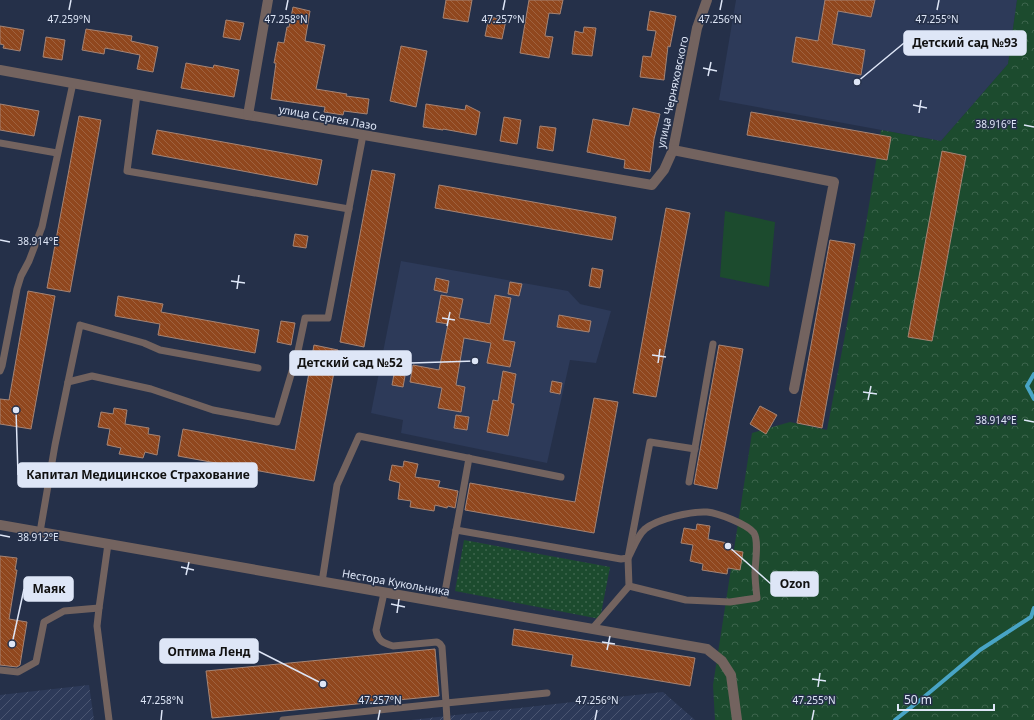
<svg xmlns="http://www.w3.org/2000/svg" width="1034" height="720" viewBox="0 0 1034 720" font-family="'Noto Sans',sans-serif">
	<defs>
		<pattern id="industrial-furrows" width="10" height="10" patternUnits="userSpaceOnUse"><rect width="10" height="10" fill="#2d3a59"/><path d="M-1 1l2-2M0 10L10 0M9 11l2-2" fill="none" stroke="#4b5672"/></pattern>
		<pattern id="grass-dots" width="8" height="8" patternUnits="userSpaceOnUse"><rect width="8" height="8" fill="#1c4b2e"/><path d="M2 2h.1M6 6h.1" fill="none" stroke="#3d654d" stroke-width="1.8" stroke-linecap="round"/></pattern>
		<pattern id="park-crowns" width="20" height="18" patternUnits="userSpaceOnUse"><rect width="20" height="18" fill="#1c4b2e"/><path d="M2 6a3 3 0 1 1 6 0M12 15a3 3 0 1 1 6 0" fill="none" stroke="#3d654d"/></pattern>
		<pattern id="building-back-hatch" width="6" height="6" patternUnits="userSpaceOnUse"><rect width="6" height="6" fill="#90471e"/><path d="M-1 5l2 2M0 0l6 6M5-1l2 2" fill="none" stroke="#9f623f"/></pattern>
	</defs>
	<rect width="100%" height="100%" fill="#253049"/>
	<g fill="#2d3a59">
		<path d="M736 0H1017L1008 64 941 141 719 100Z"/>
		<path d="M401 261 568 291 580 304 611 311 596 363 570 360 547 463 401 433 403 420 371 413Z"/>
	</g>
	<g fill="url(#industrial-furrows)">
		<path d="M89 685 94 720H0V695Z"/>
		<path d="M663 692 695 720H411Z"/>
	</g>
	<path fill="url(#grass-dots)" d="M464 540 610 567 600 619 455 591Z"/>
	<path fill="url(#park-crowns)" d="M1017 0H1034V720H715L713 685 752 433 790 422 827 430 866 224 881 130 941 141 1008 64Z"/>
	<path fill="#1c4b2e" d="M725 211 775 222 769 287 720 277Z"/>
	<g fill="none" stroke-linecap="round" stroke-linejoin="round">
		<g stroke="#48a4c5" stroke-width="4">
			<path d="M1034 374 1027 386 1034 399"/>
			<path d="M895 720 924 697 980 650 1031 617 1034 608"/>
		</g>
	</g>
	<g fill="url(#building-back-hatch)" stroke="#a68474">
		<path d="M446 0H472L468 22 443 18Z"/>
		<path d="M529 0H563L560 14 549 13 545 36 553 37 549 58 520 53Z"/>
		<path d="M825 0H875L871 17 838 11 832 44 865 50 861 75 792 62 796 37 818 41Z"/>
		<path d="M293 7 310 11 305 41 325 45 316 89 347 94 346 96 369 99 367 114 344 111 343 115 324 112 325 107 271 99 276 63H274L278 42 284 43 287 27H289Z"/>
		<path d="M650 11 676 16 670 47 668 46 664 80 640 77 643 56 651 57 656 31 647 30Z"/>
		<path d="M489 17 506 20 502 39 485 36Z"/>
		<path d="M226 20 244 23 240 40 223 37Z"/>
		<path d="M0 26 24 30 20 51 3 48 4 45 0 44Z"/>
		<path d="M584 27 596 28 592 56 572 54 575 31 583 33Z"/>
		<path d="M86 29 132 36 131 41 158 47 153 72 137 69 140 55 105 48 104 54 82 50Z"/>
		<path d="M46 37 65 40 62 60 43 57Z"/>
		<path d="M401 46 427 51 416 107 390 101Z"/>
		<path d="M186 63 213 68 214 65 239 70 234 97 181 88Z"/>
		<path d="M0 104 39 111 34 136 0 130Z"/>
		<path d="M426 104 465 110 466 105 480 112 476 135 443 129V130L423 127Z"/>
		<path d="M633 108 660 114 654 139 650 172 624 168 625 160 587 152 593 119 629 126Z"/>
		<path d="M751 112 891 137 887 160 747 135Z"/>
		<path d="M79 116 101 120 70 292 47 288Z"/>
		<path d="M504 117 521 120 517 144 500 141Z"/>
		<path d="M540 126 556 128 553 151 537 148Z"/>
		<path d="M157 130 322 160 317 185 152 154Z"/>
		<path d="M942 151 966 156 932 341 908 337Z"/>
		<path d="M372 170 395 174 364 347 340 342Z"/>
		<path d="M439 185 616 217 612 240 435 208Z"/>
		<path d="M666 208 690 213 656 397 633 393Z"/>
		<path d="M295 234 308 236 306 248 293 246Z"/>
		<path d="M830 240 855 244 822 428 797 423Z"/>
		<path d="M592 268 603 270 600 288 589 286Z"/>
		<path d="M436 278 449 281 447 293 434 290Z"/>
		<path d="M510 282 522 284 519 296 508 294Z"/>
		<path d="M28 291 55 296 31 429 0 424V399L9 400Z"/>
		<path d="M441 295 463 299 459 318 490 324 495 295 511 298 503 340 515 342 510 367 487 363 491 343 464 338 456 385 465 387 461 412 438 408 442 388 410 382 413 365 439 370 448 324 436 322Z"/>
		<path d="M118 296 163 304 161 312 259 330 255 353 158 335 160 324 115 316Z"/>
		<path d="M559 315 591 321 589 332 557 327Z"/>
		<path d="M281 321 295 323 291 345 277 342Z"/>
		<path d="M314 345 338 350 314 481 178 456 183 429 295 450Z"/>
		<path d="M719 345 743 349 717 489 694 484Z"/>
		<path d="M503 371 516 374 511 403 514 404 508 436 487 432 493 400 498 401Z"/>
		<path d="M394 374 405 376 403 387 392 385Z"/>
		<path d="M552 381 562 383 560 394 550 392Z"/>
		<path d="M594 398 618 402 594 533 465 510 470 483 575 502Z"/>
		<path d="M760 406 777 415 766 434 750 424Z"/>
		<path d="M114 408 127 410 125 424 149 428 148 434 160 436 157 455 145 452 143 458 119 454 121 448 107 445 110 429 98 427 101 412 113 414Z"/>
		<path d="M456 415 469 417 467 430 454 428Z"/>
		<path d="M404 461 418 464 415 477 440 481 438 487 458 491 455 508 448 506 447 508 435 505 434 511 410 507 411 501 398 499 400 483 389 480 392 465 403 467Z"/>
		<path d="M697 524 710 526 708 539 732 544 731 550 743 552 740 570 728 568 727 574 702 570 703 564 690 561 693 545 681 543 684 528 696 530Z"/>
		<path d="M0 556 17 558 15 570H17L9 619 27 622 20 665 17 667 0 665Z"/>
		<path d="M514 629 695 658 690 686 571 666 573 655 512 645Z"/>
		<path d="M435 649 439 696 212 718 206 671Z"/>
	</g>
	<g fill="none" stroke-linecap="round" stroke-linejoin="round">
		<g stroke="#73635f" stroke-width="7">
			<path d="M137 95 127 171 349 209"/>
			<path d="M0 143 57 153"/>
			<path d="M0 371 2 366 17 289 21 276 29 261 42 227 73 83"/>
			<path d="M68 382 80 325 144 343 160 350 258 368"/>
			<path d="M689 482 713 344"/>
			<path d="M456 530 621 559 628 558C633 549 637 536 645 529 657 519 691 511 707 512 718 513 747 524 754 533 759 541 755 564 755 573 755 581 756 589 757 598L730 602 686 600 629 586"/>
			<path d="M40 532 55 445 68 382 92 376 151 389 213 410 277 422 298 351 305 318H328L363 135"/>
			<path d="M322 582 337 485 359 436 561 477"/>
			<path d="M443 603 469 458"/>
			<path d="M99 608 97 626 109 720"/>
			<path d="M592 629 629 586 628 558 650 442 695 449"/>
			<path d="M0 670 18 672 36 662 44 622 64 611 99 608 108 544"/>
			<path d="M283 720 446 703 442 647 440 644 437 642 393 646C383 643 378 641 376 630L384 593"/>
			<path d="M447 720 446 703 547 693"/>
		</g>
		<g stroke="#73635f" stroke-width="10">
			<path d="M0 70 248 115 652 185 664 170 673 150 697 28 707 0"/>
			<path d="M248 115 268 0"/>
			<path d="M673 150 834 182 794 389"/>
			<path d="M0 525 707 649 722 661 731 675 737 720"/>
		</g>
	</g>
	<path fill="none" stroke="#dee6f7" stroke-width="1.5" d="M69 10 71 0M286 10 288 0M503 10 505 0M720 10 722 0M937 10 939 0M703 68 717 71M708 76 711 62M913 105 927 108M919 113 921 100M1024 125 1034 127M0 240 10 242M231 281 245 283M237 289 239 275M442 318 455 320M447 326 450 312M652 355 666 357M658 363 660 349M863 392 877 394M868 400 871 386M1024 420 1034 422M0 535 10 537M181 567 194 570M186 575 189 562M391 604 405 607M397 613 399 599M602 642 615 644M607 650 610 636M812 679 826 681M818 687 820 673M161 720 162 710M378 720 380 710M595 720 597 710M812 720 814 710"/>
	<g text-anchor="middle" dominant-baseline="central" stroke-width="3" stroke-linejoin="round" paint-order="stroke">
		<g font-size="11" fill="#dee6f7" stroke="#253049">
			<text transform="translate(672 92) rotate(-78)">улица Черняховского</text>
			<text transform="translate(328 117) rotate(10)">улица Сергея Лазо</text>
			<text transform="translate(396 582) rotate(10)">Нестора Кукольника</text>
		</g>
	</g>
	<g font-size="10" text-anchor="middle" fill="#dee6f7" stroke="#253049" stroke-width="3" stroke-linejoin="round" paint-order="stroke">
		<text x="286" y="23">47.258°N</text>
		<text x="503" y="23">47.257°N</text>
		<text x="720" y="23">47.256°N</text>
		<text x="937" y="23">47.255°N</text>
		<text x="69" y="23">47.259°N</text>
		<text x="996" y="128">38.916°E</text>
		<text x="38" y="245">38.914°E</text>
		<text x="996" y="424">38.914°E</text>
		<text x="38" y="541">38.912°E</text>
		<text x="162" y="704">47.258°N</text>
		<text x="380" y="704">47.257°N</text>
		<text x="597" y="704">47.256°N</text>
		<text x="814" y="704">47.255°N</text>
	</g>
	<path fill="none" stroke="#dee6f7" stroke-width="1.5" d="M857 82L904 43M475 361L411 363M16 410L18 475M728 546L771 584M12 644L24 589M323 684L258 651"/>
	<g fill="#dee6f7" stroke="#253049" stroke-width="1.5">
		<circle cx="857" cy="82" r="4"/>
		<circle cx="475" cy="361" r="4"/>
		<circle cx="16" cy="410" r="4"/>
		<circle cx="728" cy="546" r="4"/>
		<circle cx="12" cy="644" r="4"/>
		<circle cx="323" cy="684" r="4"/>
	</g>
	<g fill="#dee6f7" stroke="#dee6f7" stroke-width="1.5">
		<rect x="904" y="31" width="122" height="24" rx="4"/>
		<rect x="290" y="351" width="121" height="24" rx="4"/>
		<rect x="18" y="463" width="239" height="24" rx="4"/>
		<rect x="771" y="572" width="47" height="24" rx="4"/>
		<rect x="24" y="577" width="49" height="24" rx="4"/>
		<rect x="160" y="639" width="98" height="24" rx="4"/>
	</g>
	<g font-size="12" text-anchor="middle" font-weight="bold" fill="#111">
		<text x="965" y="47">Детский сад №93</text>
		<text x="350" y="367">Детский сад №52</text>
		<text x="138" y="479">Капитал Медицинское Страхование</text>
		<text x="795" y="588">Ozon</text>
		<text x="49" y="593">Маяк</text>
		<text x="209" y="656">Оптима Ленд</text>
	</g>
	<path d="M898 704v6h96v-6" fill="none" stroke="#dee6f7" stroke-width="2"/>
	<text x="904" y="704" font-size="12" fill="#dee6f7" stroke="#253049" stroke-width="3" paint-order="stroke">50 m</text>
</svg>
